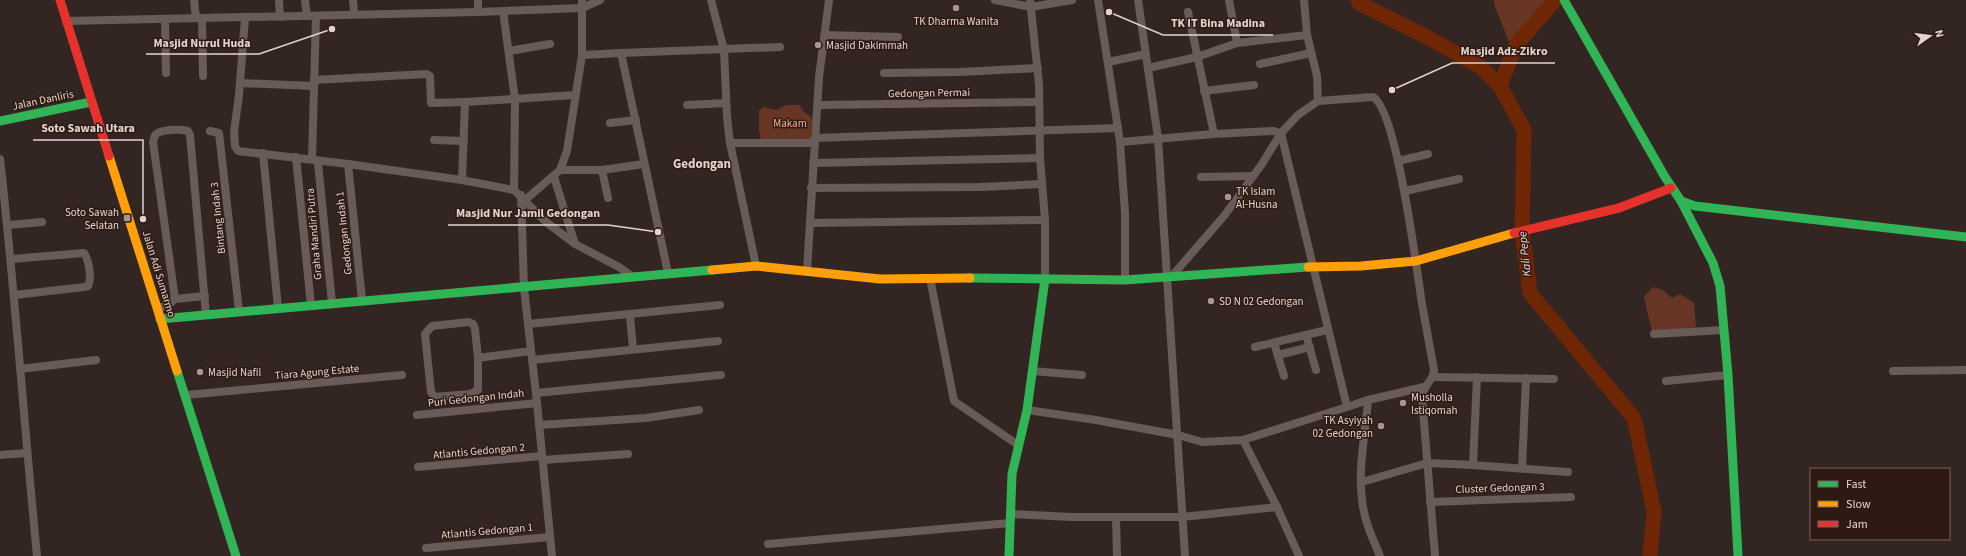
<svg xmlns="http://www.w3.org/2000/svg" width="1966" height="556" viewBox="0 0 1966 556" font-family="'Source Sans 3',sans-serif">
	<rect width="100%" height="100%" fill="#332622"/>
	<g fill="#673523">
		<path d="M1494 0H1551L1511 46 1495 7Z"/>
		<path d="M786 105H800L803 111 812 118 811 141H761L759 129V111L763 107 777 110Z"/>
		<path d="M1653 287 1663 290 1672 298 1680 294 1694 303 1696 327 1652 332 1644 297Z"/>
	</g>
	<g fill="none" stroke-linecap="round" stroke-linejoin="round">
		<g stroke="#6e2605" stroke-width="15">
			<path d="M1358 0 1359 3 1425 36 1481 67 1500 86 1524 130 1522 230 1530 293 1634 418 1654 511 1650 556"/>
			<path d="M1500 86 1516 45 1555 0"/>
		</g>
		<g stroke="#695c58" stroke-width="8">
			<path d="M194 0 196 18"/>
			<path d="M279 0 280 17"/>
			<path d="M305 0 307 16"/>
			<path d="M353 0 354 14"/>
			<path d="M711 0 724 50 727 117 730 143 756 266"/>
			<path d="M995 0 1031 7 1072 0"/>
			<path d="M1030 0 1039 84 1040 158 1045 220V279"/>
			<path d="M1098 0 1120 142 1125 213V280"/>
			<path d="M1138 0 1158 138 1185 556"/>
			<path d="M503 11 515 99 514 190"/>
			<path d="M478 12V0"/>
			<path d="M1188 12 1214 134"/>
			<path d="M202 18 203 76"/>
			<path d="M245 18 239 95 234 132 235 146 238 151 348 164 462 180 514 190 546 222 575 244 619 267 633 277"/>
			<path d="M165 19 166 73"/>
			<path d="M66 21 478 12 582 8 600 0"/>
			<path d="M825 35 898 37"/>
			<path d="M1237 43 1307 35"/>
			<path d="M509 51 550 44"/>
			<path d="M621 53 780 47"/>
			<path d="M582 55 621 53 668 273"/>
			<path d="M1108 62 1146 54"/>
			<path d="M1260 64 1311 53"/>
			<path d="M1148 68 1197 57 1237 43 1229 0"/>
			<path d="M884 73 960 72 1038 68"/>
			<path d="M314 80 427 74 430 76 431 103 465 102"/>
			<path d="M240 83 314 86"/>
			<path d="M1204 91 1254 85"/>
			<path d="M1318 101 1373 97C1397 110 1417 272 1422 304 1426 326 1430 348 1434 370 1434 381 1423 384 1422 398L1435 556"/>
			<path d="M687 105 726 103"/>
			<path d="M819 105 1039 102"/>
			<path d="M610 123 636 120"/>
			<path d="M210 131 219 133 239 311"/>
			<path d="M815 138 1118 128"/>
			<path d="M434 140 464 141"/>
			<path d="M730 143H815"/>
			<path d="M263 153 278 308"/>
			<path d="M296 157 311 305"/>
			<path d="M0 159C15 291 24 424 37 556"/>
			<path d="M312 159 316 16"/>
			<path d="M1398 161 1428 154"/>
			<path d="M318 163 332 303"/>
			<path d="M813 163 1040 158"/>
			<path d="M348 164 362 300"/>
			<path d="M560 170H602L644 164"/>
			<path d="M602 170 608 198"/>
			<path d="M554 177 575 244"/>
			<path d="M1201 177 1253 176"/>
			<path d="M462 180 465 102 575 95"/>
			<path d="M811 188 980 187 1042 184"/>
			<path d="M1405 191 1459 179"/>
			<path d="M521 195 524 288 537 403 552 556"/>
			<path d="M525 200 560 170 567 151 582 55V0"/>
			<path d="M810 223 1045 220"/>
			<path d="M8 225 42 222"/>
			<path d="M11 259 84 253C89 260 92 279 88 286L84 287 15 295"/>
			<path d="M807 271 819 77 829 0"/>
			<path d="M1172 276 1224 216 1262 164 1281 133 1298 115 1318 101 1317 76 1307 35 1304 0"/>
			<path d="M930 278 954 401 1018 445"/>
			<path d="M205 296 175 299 153 142 155 135C161 129 180 129 188 131L190 135 206 315"/>
			<path d="M157 308 167 306 175 299"/>
			<path d="M630 315 633 349"/>
			<path d="M469 322 473 324 475 329 478 358V390L470 394 435 397 431 392 425 334 432 326Z"/>
			<path d="M528 324 720 305"/>
			<path d="M1654 334 1724 330"/>
			<path d="M1306 335 1316 370"/>
			<path d="M1274 343 1284 376"/>
			<path d="M1255 347 1327 330"/>
			<path d="M1278 355 1310 347"/>
			<path d="M478 358 531 351"/>
			<path d="M532 360 718 341"/>
			<path d="M20 369 96 360"/>
			<path d="M1032 371 1082 375"/>
			<path d="M1893 371 1966 370"/>
			<path d="M1433 377 1554 379"/>
			<path d="M1666 381 1728 375"/>
			<path d="M536 393 721 375"/>
			<path d="M186 395 402 375"/>
			<path d="M1347 407 1368 400"/>
			<path d="M1027 410 1096 420 1178 435 1202 442 1243 440 1347 407 1281 133 1274 131 1214 134 1120 142"/>
			<path d="M417 415 537 403"/>
			<path d="M539 425 646 418 699 410"/>
			<path d="M1243 440 1277 507 1299 556"/>
			<path d="M0 455 27 453"/>
			<path d="M543 460 628 454"/>
			<path d="M1473 465 1477 377"/>
			<path d="M418 467 542 456"/>
			<path d="M1522 468 1526 378"/>
			<path d="M1362 482 1427 463 1473 465 1568 472"/>
			<path d="M1430 502 1571 497"/>
			<path d="M1011 514 1071 517H1182L1277 507"/>
			<path d="M1116 517 1117 556"/>
			<path d="M768 544 1010 523"/>
			<path d="M426 548 550 537"/>
			<path d="M1380 556C1374 541 1367 528 1364 512 1356 476 1365 437 1368 400L1424 387"/>
		</g>
		<g stroke="#30b455" stroke-width="9">
			<path d="M1564 0 1665 177 1681 201 1695 206 1966 237"/>
			<path d="M0 121 91 102"/>
			<path d="M1681 201 1713 263 1720 286 1728 375 1738 556"/>
			<path d="M970 278 1125 280 1308 267"/>
			<path d="M160 319 712 270"/>
			<path d="M177 371 236 556"/>
			<path d="M1009 556 1012 474 1027 410 1045 279"/>
		</g>
		<g stroke="#ff9f0a" stroke-width="9">
			<path d="M109 156 177 371"/>
			<path d="M1308 267 1361 266 1416 261 1514 233"/>
			<path d="M712 270 756 266 880 279 970 278"/>
		</g>
		<g stroke="#e5322d" stroke-width="9">
			<path d="M60 0 109 156"/>
			<path d="M1514 233 1619 208 1671 188"/>
		</g>
	</g>
	<g fill="#a59692" stroke="#2e1a12" stroke-width="1.5">
		<circle cx="956" cy="8" r="4"/>
		<circle cx="818" cy="45" r="4"/>
		<circle cx="1228" cy="197" r="4"/>
		<rect x="123" y="214" width="8" height="8" rx="2"/>
		<circle cx="1211" cy="301" r="4"/>
		<circle cx="200" cy="372" r="4"/>
		<circle cx="1403" cy="403" r="4"/>
		<circle cx="1381" cy="426" r="4"/>
	</g>
	<g text-anchor="middle" dominant-baseline="central" stroke-width="3" stroke-linejoin="round" paint-order="stroke">
		<g font-size="11" fill="#e2d3ce" stroke="#2e1a12" text-anchor="start">
			<text x="956" y="21" text-anchor="middle">TK Dharma Wanita</text>
			<text x="826" y="45">Masjid Dakimmah</text>
			<text x="1236" y="191">TK Islam<tspan x="1236" dy="13">Al-Husna</tspan></text>
			<text x="119" y="212" text-anchor="end">Soto Sawah<tspan x="119" dy="13">Selatan</tspan></text>
			<text x="1219" y="301">SD N 02 Gedongan</text>
			<text x="208" y="372">Masjid Nafil</text>
			<text x="1411" y="397">Musholla<tspan x="1411" dy="13">Istiqomah</tspan></text>
			<text x="1373" y="420" text-anchor="end">TK Asyiyah<tspan x="1373" dy="13">02 Gedongan</tspan></text>
		</g>
		<g font-size="11" fill="#e2d3ce" stroke="#2e1a12">
			<text transform="translate(929 93) rotate(-1)">Gedongan Permai</text>
			<text transform="translate(43 100) rotate(-12)">Jalan Danliris</text>
			<text transform="translate(218 218) rotate(-96)">Bintang Indah 3</text>
			<text transform="translate(344 233) rotate(-96)">Gedongan Indah 1</text>
			<text transform="translate(314 234) rotate(-95)">Graha Mandiri Putra</text>
			<text transform="translate(159 274) rotate(73)">Jalan Adi Sumarmo</text>
			<text transform="translate(317 372) rotate(-5)">Tiara Agung Estate</text>
			<text transform="translate(476 398) rotate(-6)">Puri Gedongan Indah</text>
			<text transform="translate(479 451) rotate(-5)">Atlantis Gedongan 2</text>
			<text transform="translate(1500 488) rotate(-2)">Cluster Gedongan 3</text>
			<text transform="translate(487 531) rotate(-5)">Atlantis Gedongan 1</text>
		</g>
		<g font-size="11" fill="#f7b199" stroke="#2e1a12">
			<text x="790" y="123">Makam</text>
		</g>
		<g font-size="12" font-style="italic" fill="#f1d8d0" stroke="#2e1a12">
			<text transform="translate(1525 254) rotate(-96)">Kali Pepe</text>
		</g>
		<g font-size="13" font-weight="bold" fill="#e2d3ce" stroke="#2e1a12">
			<text x="702" y="164">Gedongan</text>
		</g>
	</g>
	<path fill="none" stroke="#e2d3ce" stroke-width="1.5" d="M1109 12L1163 35H1273M332 29L259 54H146M1392 90L1452 63H1555M143 219L143 140H33M658 232L608 225H448"/>
	<g fill="#e2d3ce" stroke="#2e1a12" stroke-width="1.5">
		<circle cx="1109" cy="12" r="4"/>
		<circle cx="332" cy="29" r="4"/>
		<circle cx="1392" cy="90" r="4"/>
		<circle cx="143" cy="219" r="4"/>
		<circle cx="658" cy="232" r="4"/>
	</g>
	<g font-size="12" text-anchor="middle" font-weight="bold" fill="#e2d3ce" stroke="#2e1a12" stroke-width="3" stroke-linejoin="round" paint-order="stroke">
		<text x="1218" y="27">TK IT Bina Madina</text>
		<text x="202" y="47">Masjid Nurul Huda</text>
		<text x="1504" y="55">Masjid Adz-Zikro</text>
		<text x="88" y="132">Soto Sawah Utara</text>
		<text x="528" y="217">Masjid Nur Jamil Gedongan</text>
	</g>
	<rect x="1810" y="468" width="140" height="72" fill="#2e1a12" stroke="#76645d"/>
	<rect x="1818" y="481" width="20" height="6" fill="#30b455" stroke="#76645d"/>
	<text x="1846" y="488" font-size="12" fill="#e2d3ce">Fast</text>
	<rect x="1818" y="501" width="20" height="6" fill="#ff9f0a" stroke="#76645d"/>
	<text x="1846" y="508" font-size="12" fill="#e2d3ce">Slow</text>
	<rect x="1818" y="521" width="20" height="6" fill="#e5322d" stroke="#76645d"/>
	<text x="1846" y="528" font-size="12" fill="#e2d3ce">Jam</text>
	<g transform="translate(1930 36) rotate(76)" stroke="#2e1a12" stroke-width="3" paint-order="stroke">
	<path d="M0-3L7 15L0 10L-7 15Z" fill="#e2d3ce"/>
	<text y="-6" font-size="11" font-weight="bold" text-anchor="middle" fill="#e2d3ce">N</text>
	</g>
</svg>
